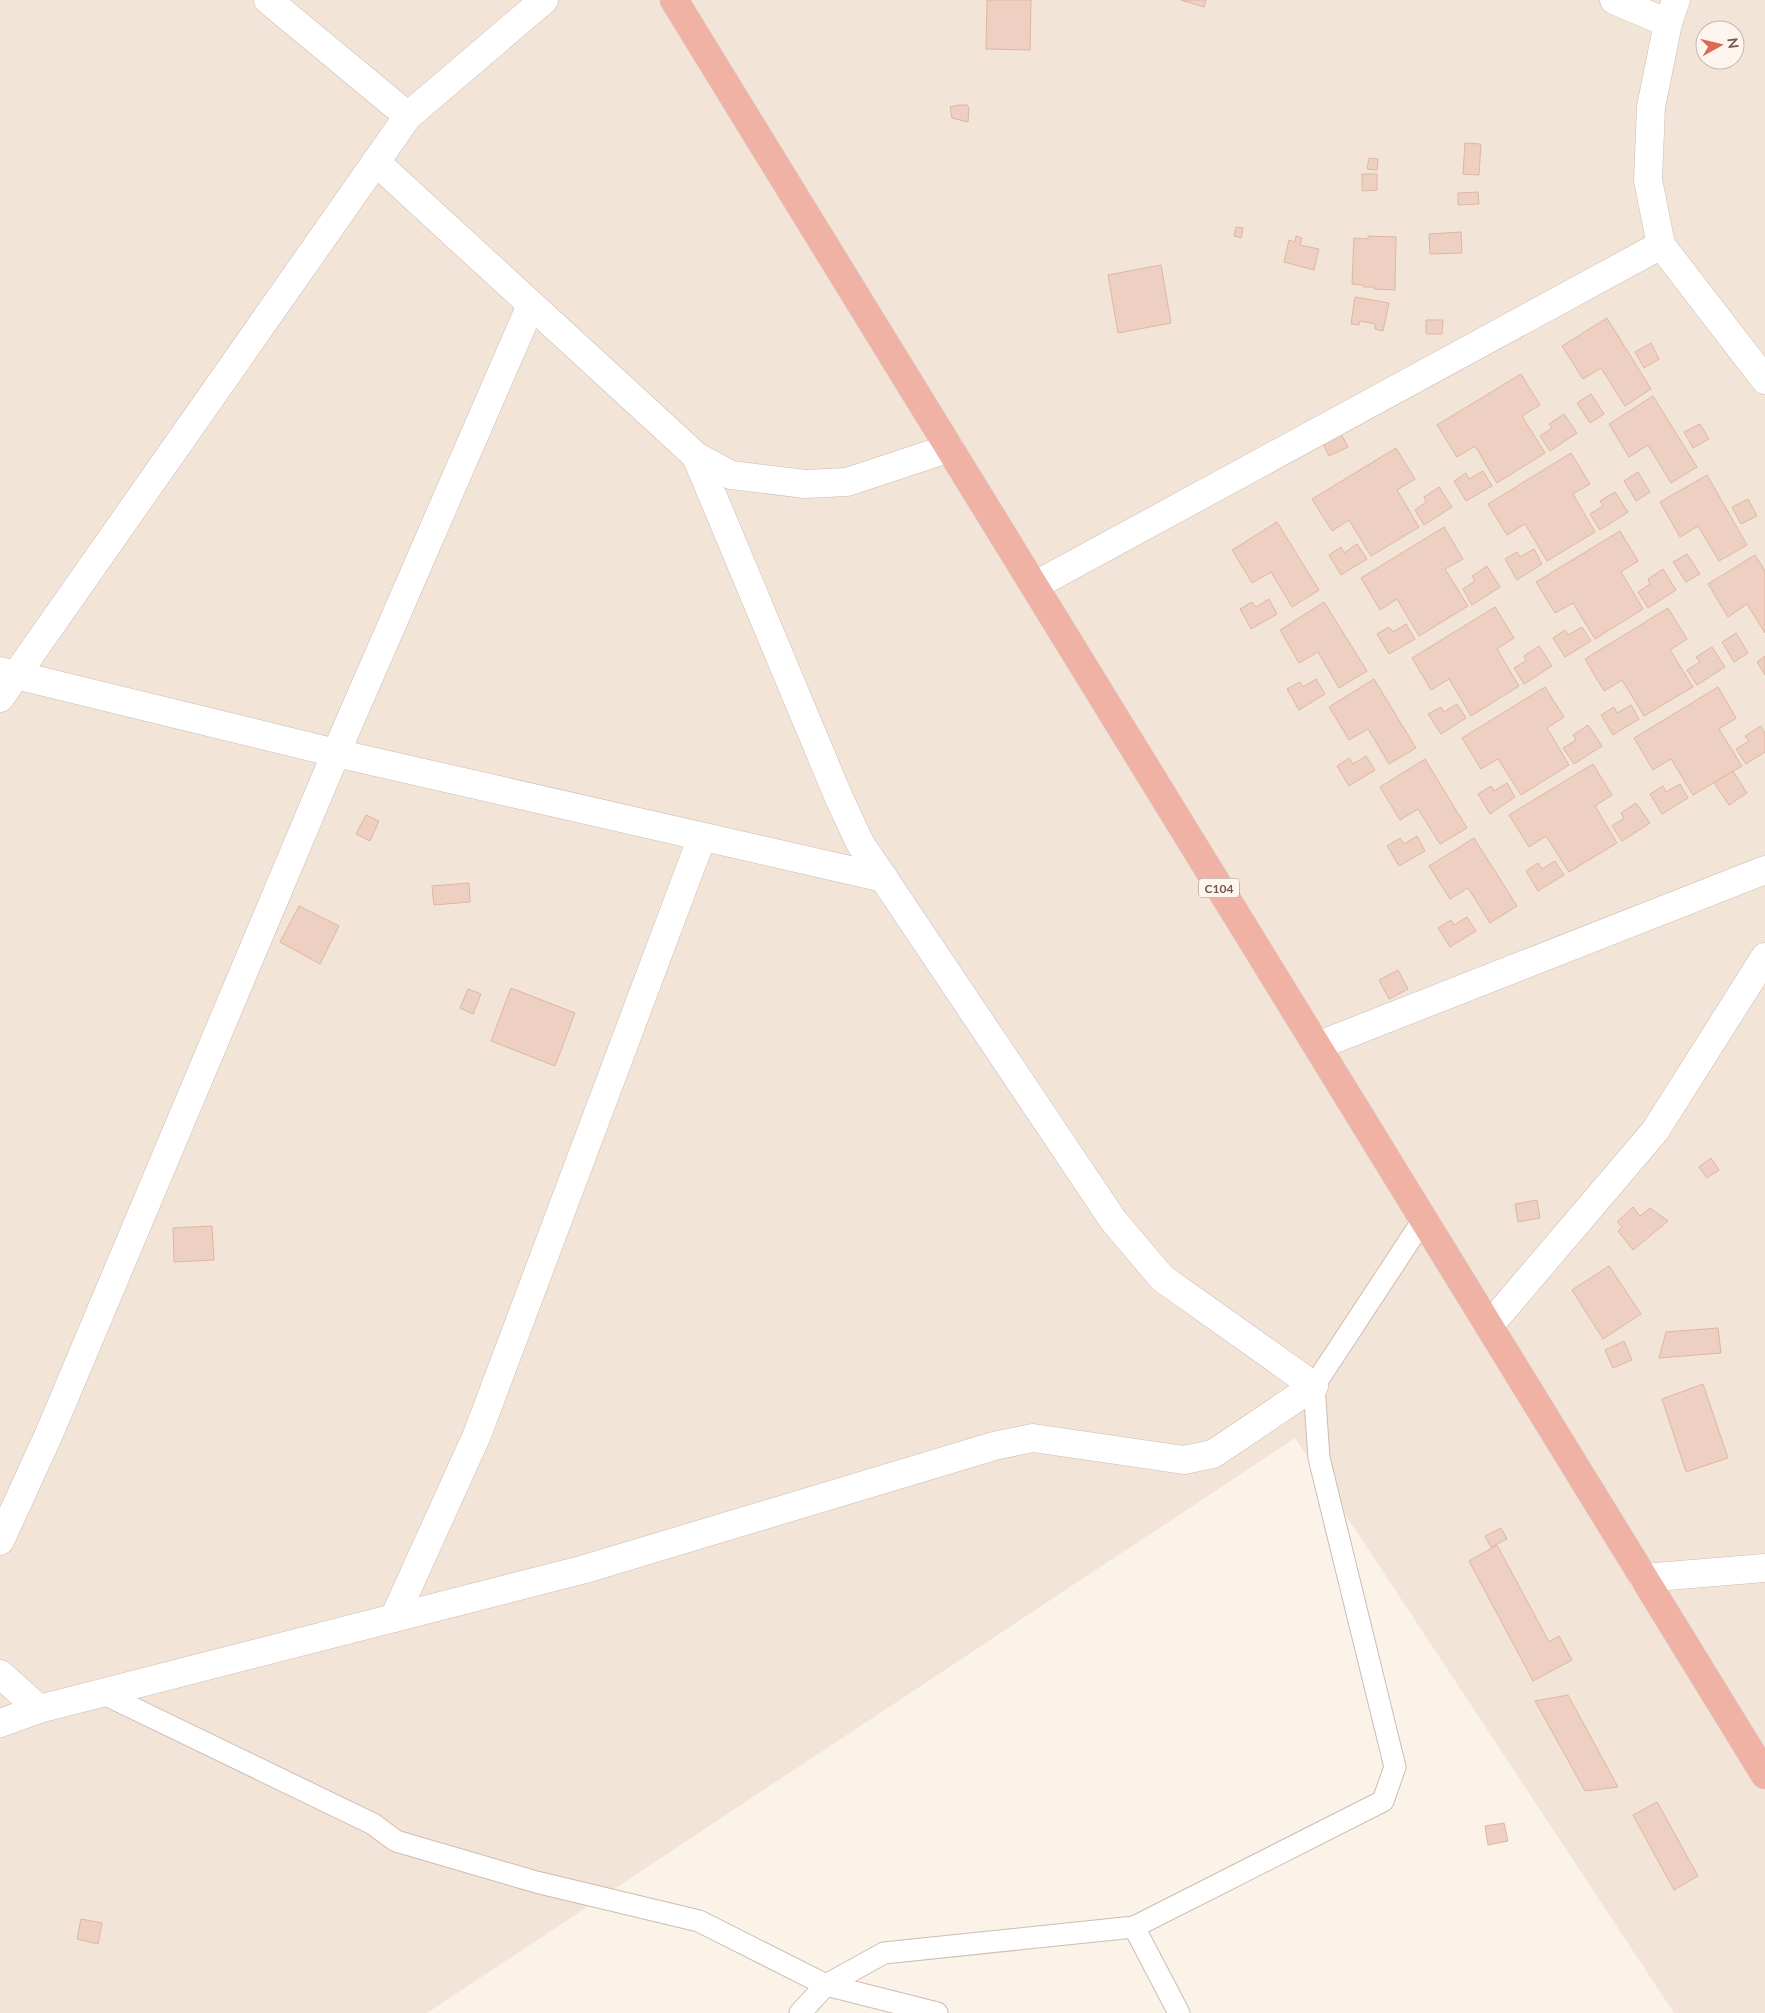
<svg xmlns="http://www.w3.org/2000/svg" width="1765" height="2013" viewBox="0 0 1765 2013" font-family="Lato,sans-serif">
	<rect width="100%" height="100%" fill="#fbf2e8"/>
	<path fill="#f2e4d7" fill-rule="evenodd" d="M0 0H1765V2013H1674L1295 1438 427 2013H0ZM1705 30H1735V60H1705Z"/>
	<g fill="#eed0c2" stroke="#dfb6a3">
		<path d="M987 0H1031L1030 50 986 49Z"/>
		<path d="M1181 0H1206L1204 7Z"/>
		<path d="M959 105H967L969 108 968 122 952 118 950 107Z"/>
		<path d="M1465 143 1481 144 1479 175 1463 174Z"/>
		<path d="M1369 158 1378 159 1377 170 1367 169Z"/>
		<path d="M1362 174H1377V190L1362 191Z"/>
		<path d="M1478 192 1479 204 1458 205V193Z"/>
		<path d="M1236 227 1243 228 1241 238 1234 236Z"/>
		<path d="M1461 232 1462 253 1430 254 1429 234Z"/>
		<path d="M1296 236 1302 238 1300 245 1319 249 1314 270 1284 262 1289 240 1295 242Z"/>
		<path d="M1368 236 1396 237 1395 290 1374 289 1375 287H1364L1363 285 1352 284 1354 238 1368 239Z"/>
		<path d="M1161 265 1171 323 1118 333 1108 275Z"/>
		<path d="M1355 297 1389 303 1383 331 1375 329V324L1360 321 1359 325 1351 324Z"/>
		<path d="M1607 318 1651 389 1625 406 1601 368 1583 379 1562 346Z"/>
		<path d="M1426 320H1443L1442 334H1426Z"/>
		<path d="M1651 343 1659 359 1644 368 1635 352Z"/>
		<path d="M1521 374 1540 405 1522 416 1545 453 1497 483 1475 446 1457 457 1437 425Z"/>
		<path d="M1591 394 1604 414 1590 423 1577 403Z"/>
		<path d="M1653 396 1697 467 1671 483 1648 445 1629 457 1609 424Z"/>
		<path d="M1564 414 1577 433 1550 451 1540 436 1552 428 1549 424Z"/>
		<path d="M1700 424 1709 439 1693 448 1684 432Z"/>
		<path d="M1338 428 1348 447 1329 456 1320 437Z"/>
		<path d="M1396 448 1415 479 1397 490 1419 527 1371 556 1349 520 1332 531 1312 499Z"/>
		<path d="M1571 453 1590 484 1573 494 1595 532 1547 561 1525 524 1507 535 1488 504Z"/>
		<path d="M1483 471 1492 486 1466 501 1454 481 1466 473 1469 479Z"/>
		<path d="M1638 472 1650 492 1636 501 1624 481Z"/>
		<path d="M1707 475 1747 545 1719 561 1698 526 1680 537 1660 502Z"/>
		<path d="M1439 487 1452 507 1424 525 1415 510 1426 502 1424 497Z"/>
		<path d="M1615 492 1628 512 1600 530 1590 514 1603 506 1600 501Z"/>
		<path d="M1748 499 1757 516 1741 524 1732 507Z"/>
		<path d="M1277 522 1319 590 1292 607 1271 572 1252 583 1232 550Z"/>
		<path d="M1444 527 1463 559 1445 569 1468 606 1419 636 1397 599 1380 610 1361 578Z"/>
		<path d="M1620 531 1638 561 1621 572 1643 609 1595 639 1573 603 1555 613 1536 582Z"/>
		<path d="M1357 544 1367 559 1341 575 1329 555 1341 547 1344 553Z"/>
		<path d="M1534 549 1542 564 1517 580 1505 559 1517 552 1520 557Z"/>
		<path d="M1687 554 1700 574 1686 582 1673 562Z"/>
		<path d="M1755 555 1765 571V633L1747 604 1728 617 1708 584Z"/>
		<path d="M1487 566 1500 587 1472 605 1463 589 1475 581 1472 576Z"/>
		<path d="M1663 569 1676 590 1648 608 1638 592 1650 584 1648 579Z"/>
		<path d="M1269 599 1277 614 1251 629 1240 609 1252 602 1256 607Z"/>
		<path d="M1324 602 1367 671 1339 688 1318 652 1299 663 1280 630Z"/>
		<path d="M1495 607 1514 638 1497 649 1519 686 1471 716 1449 679 1431 690 1412 658Z"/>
		<path d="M1668 608 1687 639 1670 650 1693 687 1644 716 1622 680 1604 691 1585 659Z"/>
		<path d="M1406 624 1415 639 1389 654 1377 634 1389 627 1393 632Z"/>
		<path d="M1582 627 1591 641 1565 657 1553 638 1565 630 1568 635Z"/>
		<path d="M1736 633 1748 653 1734 662 1722 642Z"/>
		<path d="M1539 646 1552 666 1524 684 1514 668 1526 661 1524 656Z"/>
		<path d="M1712 647 1725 667 1697 685 1687 670 1700 662 1696 657Z"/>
		<path d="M1765 656V675L1757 662Z"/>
		<path d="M1316 679 1325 694 1299 710 1287 689 1300 682 1303 687Z"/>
		<path d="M1374 679 1416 748 1389 764 1368 729 1349 740 1329 707Z"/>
		<path d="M1545 687 1564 717 1547 728 1569 765 1521 795 1498 759 1481 769 1462 738Z"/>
		<path d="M1718 687 1736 718 1719 729 1742 766 1693 795 1671 759 1653 770 1634 738Z"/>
		<path d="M1457 704 1466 718 1441 734 1428 714 1441 707 1444 712Z"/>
		<path d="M1631 705 1639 719 1613 735 1601 715 1614 707 1617 713Z"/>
		<path d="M1588 725 1602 746 1574 764 1563 748 1576 740 1573 735Z"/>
		<path d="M1761 726 1765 733V752L1746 764 1736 749 1749 741 1745 736Z"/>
		<path d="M1366 756 1375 770 1349 786 1337 766 1349 758 1353 764Z"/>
		<path d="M1425 759 1467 828 1440 844 1418 809 1400 820 1380 787Z"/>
		<path d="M1593 764 1612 795 1595 806 1617 843 1569 872 1546 836 1529 847 1509 815Z"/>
		<path d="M1733 771 1747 793 1729 805 1714 783Z"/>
		<path d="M1507 783 1515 797 1490 814 1478 794 1491 786 1494 791Z"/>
		<path d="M1680 784 1688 798 1662 814 1650 794 1663 786 1666 792Z"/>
		<path d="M1636 803 1650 823 1622 841 1612 826 1624 818 1621 813Z"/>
		<path d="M366 815 379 821 370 841 356 834Z"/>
		<path d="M1417 836 1425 851 1399 866 1387 846 1400 838 1404 844Z"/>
		<path d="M1474 838 1517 906 1490 923 1468 888 1450 899 1429 866Z"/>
		<path d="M1555 861 1564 875 1538 891 1526 871 1538 863 1542 869Z"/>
		<path d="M469 883 470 902 434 905 432 886Z"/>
		<path d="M299 906 339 926 320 964 280 942Z"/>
		<path d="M1467 917 1476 931 1450 947 1438 928 1451 920 1454 925Z"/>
		<path d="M1398 970 1408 989 1389 999 1379 980Z"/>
		<path d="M511 988 575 1013 555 1066 491 1041Z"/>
		<path d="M468 989 481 994 473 1014 460 1008Z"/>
		<path d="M1711 1158 1719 1170 1707 1178 1699 1167Z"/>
		<path d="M1537 1200 1540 1218 1518 1222 1515 1204Z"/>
		<path d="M1633 1207 1640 1216 1650 1208 1668 1221 1633 1250 1618 1231 1622 1227 1617 1222Z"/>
		<path d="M212 1226 214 1260 174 1262 173 1228Z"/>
		<path d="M1609 1266 1641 1314 1603 1339 1572 1290Z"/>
		<path d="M1718 1328 1721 1353 1659 1358 1666 1332Z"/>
		<path d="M1624 1341 1632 1360 1613 1368 1605 1350Z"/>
		<path d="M1703 1384 1728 1458 1686 1472 1662 1399Z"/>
		<path d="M1501 1528 1507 1539 1491 1547 1485 1536Z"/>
		<path d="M1497 1545 1549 1642 1559 1636 1572 1660 1533 1681 1469 1561Z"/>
		<path d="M1568 1695 1618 1787 1585 1791 1535 1701Z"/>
		<path d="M1657 1802 1698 1876 1674 1890 1633 1815Z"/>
		<path d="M1504 1823 1508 1841 1488 1845 1485 1826Z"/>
		<path d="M81 1919 102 1923 98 1944 77 1939Z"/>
	</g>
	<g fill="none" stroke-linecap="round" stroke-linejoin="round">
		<g stroke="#cebcb2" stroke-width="23">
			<g id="lane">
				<path d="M102 1693 373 1824 396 1841 536 1882 699 1921 826 1985 884 1953 1134 1927 1383 1801 1395 1767 1319 1458 1314 1386 1423 1220"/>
				<path d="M1134 1927 1179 2013"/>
				<path d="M800 2013 826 1985 937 2013"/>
			</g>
		</g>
		<g stroke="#cebcb2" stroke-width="29">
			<g id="street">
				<path d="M268 0 408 116"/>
				<path d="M1614 0 1668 23"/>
				<path d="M1676 0 1668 23 1651 107 1648 180 1661 245 1765 380"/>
				<path d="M376 162 696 456 731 475 805 484 847 482 950 448"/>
				<path d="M1034 586 1661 245"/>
				<path d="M0 671 336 753 884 878"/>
				<path d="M0 698 408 116 544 0"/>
				<path d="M1317 1046 1765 870"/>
				<path d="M1489 1326 1655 1131 1765 957"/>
				<path d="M0 1541 49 1434 336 753 531 305"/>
				<path d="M1643 1578 1765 1568"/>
				<path d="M394 1618 477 1435 702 837"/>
				<path d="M0 1674 39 1709"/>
				<path d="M0 1723 39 1709 585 1569 994 1446 1033 1438 1184 1460 1213 1454 1314 1386 1162 1278 1113 1220 860 843 839 798 696 456"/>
			</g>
		</g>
		<g stroke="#d8d0cd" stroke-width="29">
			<path id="highway" d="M674 0 1765 1775"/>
		</g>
		<use href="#lane" stroke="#fff" stroke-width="21"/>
		<use href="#street" stroke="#fff" stroke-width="28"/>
		<use href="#highway" stroke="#f0b2a4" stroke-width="28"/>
	</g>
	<g text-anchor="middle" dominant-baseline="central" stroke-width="4.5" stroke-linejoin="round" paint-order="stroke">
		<rect fill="#fef6ee" stroke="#9d877e" stroke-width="1" x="1199" y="878.5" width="40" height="19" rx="4"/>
		<g font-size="12" font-weight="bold" fill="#73584e">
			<text x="1219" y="888">C104</text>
		</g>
	</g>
	<g transform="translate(1720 45) rotate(82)"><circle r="24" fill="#fef6ee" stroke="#c6b7ae"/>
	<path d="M0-4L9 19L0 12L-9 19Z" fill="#da6b57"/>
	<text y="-8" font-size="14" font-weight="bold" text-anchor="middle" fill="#73584e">N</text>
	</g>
</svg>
